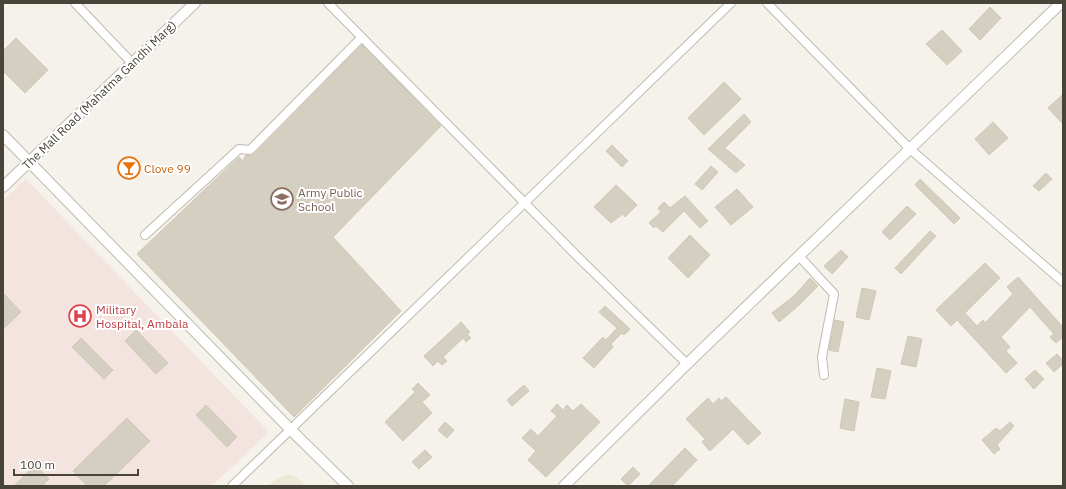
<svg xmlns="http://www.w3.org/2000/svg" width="1066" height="489" viewBox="0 0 1066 489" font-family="'IBM Plex Sans',sans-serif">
	<rect width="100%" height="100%" fill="#f4f2eb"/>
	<path fill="#ece8d6" d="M285 475H293L306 486H268L275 480Z"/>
	<path fill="#f4e4df" d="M26 179 269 432 212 486H3V201Z"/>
	<g fill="#d5cfc1" stroke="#d0c8b4">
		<path d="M990 7 1001 18 980 40 969 29Z"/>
		<path d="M942 30 962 51 947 65 926 44Z"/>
		<path d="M16 38 48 70 25 93 3 71V51Z"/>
		<path d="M362 45 441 126 333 237 401 311 294 417 137 254 239 157 243 161 246 155 254 154Z"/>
		<path d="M724 82 741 99 704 135 688 118Z"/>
		<path d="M1063 94V124L1048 108Z"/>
		<path d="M744 114 751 122 725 148 745 165 736 173 708 149Z"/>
		<path d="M993 122 1008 138 989 155 975 139Z"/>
		<path d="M612 145 628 161 622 167 606 151Z"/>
		<path d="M711 166 718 172 702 190 695 184Z"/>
		<path d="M1046 173 1052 179 1039 191 1033 186Z"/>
		<path d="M920 179 960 218 954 224 915 185Z"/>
		<path d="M616 185 637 205 625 217 623 214 611 223 594 207Z"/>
		<path d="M737 189 753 207 731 225 715 207Z"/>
		<path d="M685 196 708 221 700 228 684 211 663 232 656 226 654 228 649 223 661 212 658 208 664 202 670 208Z"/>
		<path d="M907 206 916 214 890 240 882 232Z"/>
		<path d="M930 231 936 236 901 274 895 268Z"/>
		<path d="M690 235 710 255 688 278 668 258Z"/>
		<path d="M841 250 848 257 832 274 824 266Z"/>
		<path d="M985 263 1000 278 965 313 977 326 983 320 985 323 1013 294 1007 287 1018 277 1063 327V337L1056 343 1050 337 1054 334 1030 307 1001 337 1010 347 1006 351 1017 363 1006 373 957 320 951 326 936 310Z"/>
		<path d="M810 278 818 286 796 308 779 322 772 313 795 295Z"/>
		<path d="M862 288 876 291 869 320 856 317Z"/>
		<path d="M3 293 21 312 3 329Z"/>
		<path d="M605 306 630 329 624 335 622 333 611 344 613 347 594 368 583 358 603 337 606 340 617 328 599 312Z"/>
		<path d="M835 320 844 322 838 352 829 350Z"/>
		<path d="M461 322 470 332 467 334 471 338 466 342 463 338 443 357 447 361 442 365 438 361 433 366 424 356Z"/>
		<path d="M136 330 168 363 156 374 125 341Z"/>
		<path d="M908 336 922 339 916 367 901 364Z"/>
		<path d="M81 338 113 370 104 379 72 347Z"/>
		<path d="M1057 354 1063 360V364L1054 372 1046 363Z"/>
		<path d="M877 368 891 371 885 399 871 397Z"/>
		<path d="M1035 370 1044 379 1034 389 1025 379Z"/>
		<path d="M418 383 430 395 422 402 432 413 403 441 385 422 415 392 412 389Z"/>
		<path d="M524 385 529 391 512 406 507 400Z"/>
		<path d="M726 397 761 433 748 445 733 429 710 451 702 442 705 439 686 419 708 398 713 404 719 398 721 401Z"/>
		<path d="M845 399 859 402 854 431 840 428Z"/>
		<path d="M557 404 563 410 567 405 573 411 581 404 600 422 546 477 528 460 536 451 522 438 531 429 538 436 557 416 551 411Z"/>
		<path d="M206 405 237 437 227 447 196 415Z"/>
		<path d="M127 418 150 441 104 486H87L73 471Z"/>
		<path d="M445 422 454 430 447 438 438 430Z"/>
		<path d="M1010 422 1014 426 997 445 1000 449 994 454 982 440 996 428 1000 431Z"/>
		<path d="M685 448 697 460 672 486H648Z"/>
		<path d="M425 450 432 457 419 469 412 462Z"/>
		<path d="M35 465 49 479 42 486H14Z"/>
		<path d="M633 467 640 474 628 486 621 479Z"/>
	</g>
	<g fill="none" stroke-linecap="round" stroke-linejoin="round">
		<g stroke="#bfbbae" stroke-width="10">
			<g id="minor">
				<path d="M75 3 132 63"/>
				<path d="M328 3 578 257 687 364"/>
				<path d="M767 3 910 149 1063 282"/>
				<path d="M145 235 239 149 250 150 361 38"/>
				<path d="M799 256 834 294 822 357 824 375"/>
				<path d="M232 486 731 3"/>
			</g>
		</g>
		<g stroke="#bfbbae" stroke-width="12">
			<g id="tertiary">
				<path d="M3 135 291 430 348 486"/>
				<path d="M3 187 195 3"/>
				<path d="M564 486 687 364 1061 3"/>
			</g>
		</g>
		<use href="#minor" stroke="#fff" stroke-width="8"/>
		<use href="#tertiary" stroke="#fff" stroke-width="10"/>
	</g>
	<defs>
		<g id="bar-ring" transform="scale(1.15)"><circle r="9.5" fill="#fff" stroke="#e8710a" stroke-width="1.5"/><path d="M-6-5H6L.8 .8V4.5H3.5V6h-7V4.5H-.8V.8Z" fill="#e8710a"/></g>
		<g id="school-ring" transform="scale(1.15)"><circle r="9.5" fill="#fff" stroke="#8d6e63" stroke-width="1.5"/><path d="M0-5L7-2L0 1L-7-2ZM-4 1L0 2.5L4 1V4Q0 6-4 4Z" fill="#8d6e63"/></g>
		<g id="hospital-ring" transform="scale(1.15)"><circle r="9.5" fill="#fff" stroke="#e0444e" stroke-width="1.5"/><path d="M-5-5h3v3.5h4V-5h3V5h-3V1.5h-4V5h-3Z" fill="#e0444e"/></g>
	</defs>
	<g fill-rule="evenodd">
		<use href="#bar-ring" x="129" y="168"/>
		<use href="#school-ring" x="282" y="199"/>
		<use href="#hospital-ring" x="80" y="316"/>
	</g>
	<g text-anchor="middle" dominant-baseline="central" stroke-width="4" stroke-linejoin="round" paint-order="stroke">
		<g font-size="12" fill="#484439" stroke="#fff">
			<text transform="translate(99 95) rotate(-44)">The Mall Road (Mahatma Gandhi Marg)</text>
		</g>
		<g font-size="12" fill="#c56008" stroke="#fff" text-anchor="start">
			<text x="144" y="168">Clove 99</text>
		</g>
		<g font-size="12" fill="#785e54" stroke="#fff" text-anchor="start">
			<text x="298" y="192">Army Public<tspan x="298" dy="14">School</tspan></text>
		</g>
		<g font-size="12" fill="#be3a42" stroke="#fff" text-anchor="start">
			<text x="96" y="309">Military<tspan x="96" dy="14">Hospital, Ambala</tspan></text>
		</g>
	</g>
	<rect width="1066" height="489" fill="none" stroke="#484439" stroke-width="8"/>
	<path d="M14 469v6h124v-6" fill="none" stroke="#484439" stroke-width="2"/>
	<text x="20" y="469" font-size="12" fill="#484439" stroke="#ffffff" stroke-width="3" paint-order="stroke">100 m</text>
</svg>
